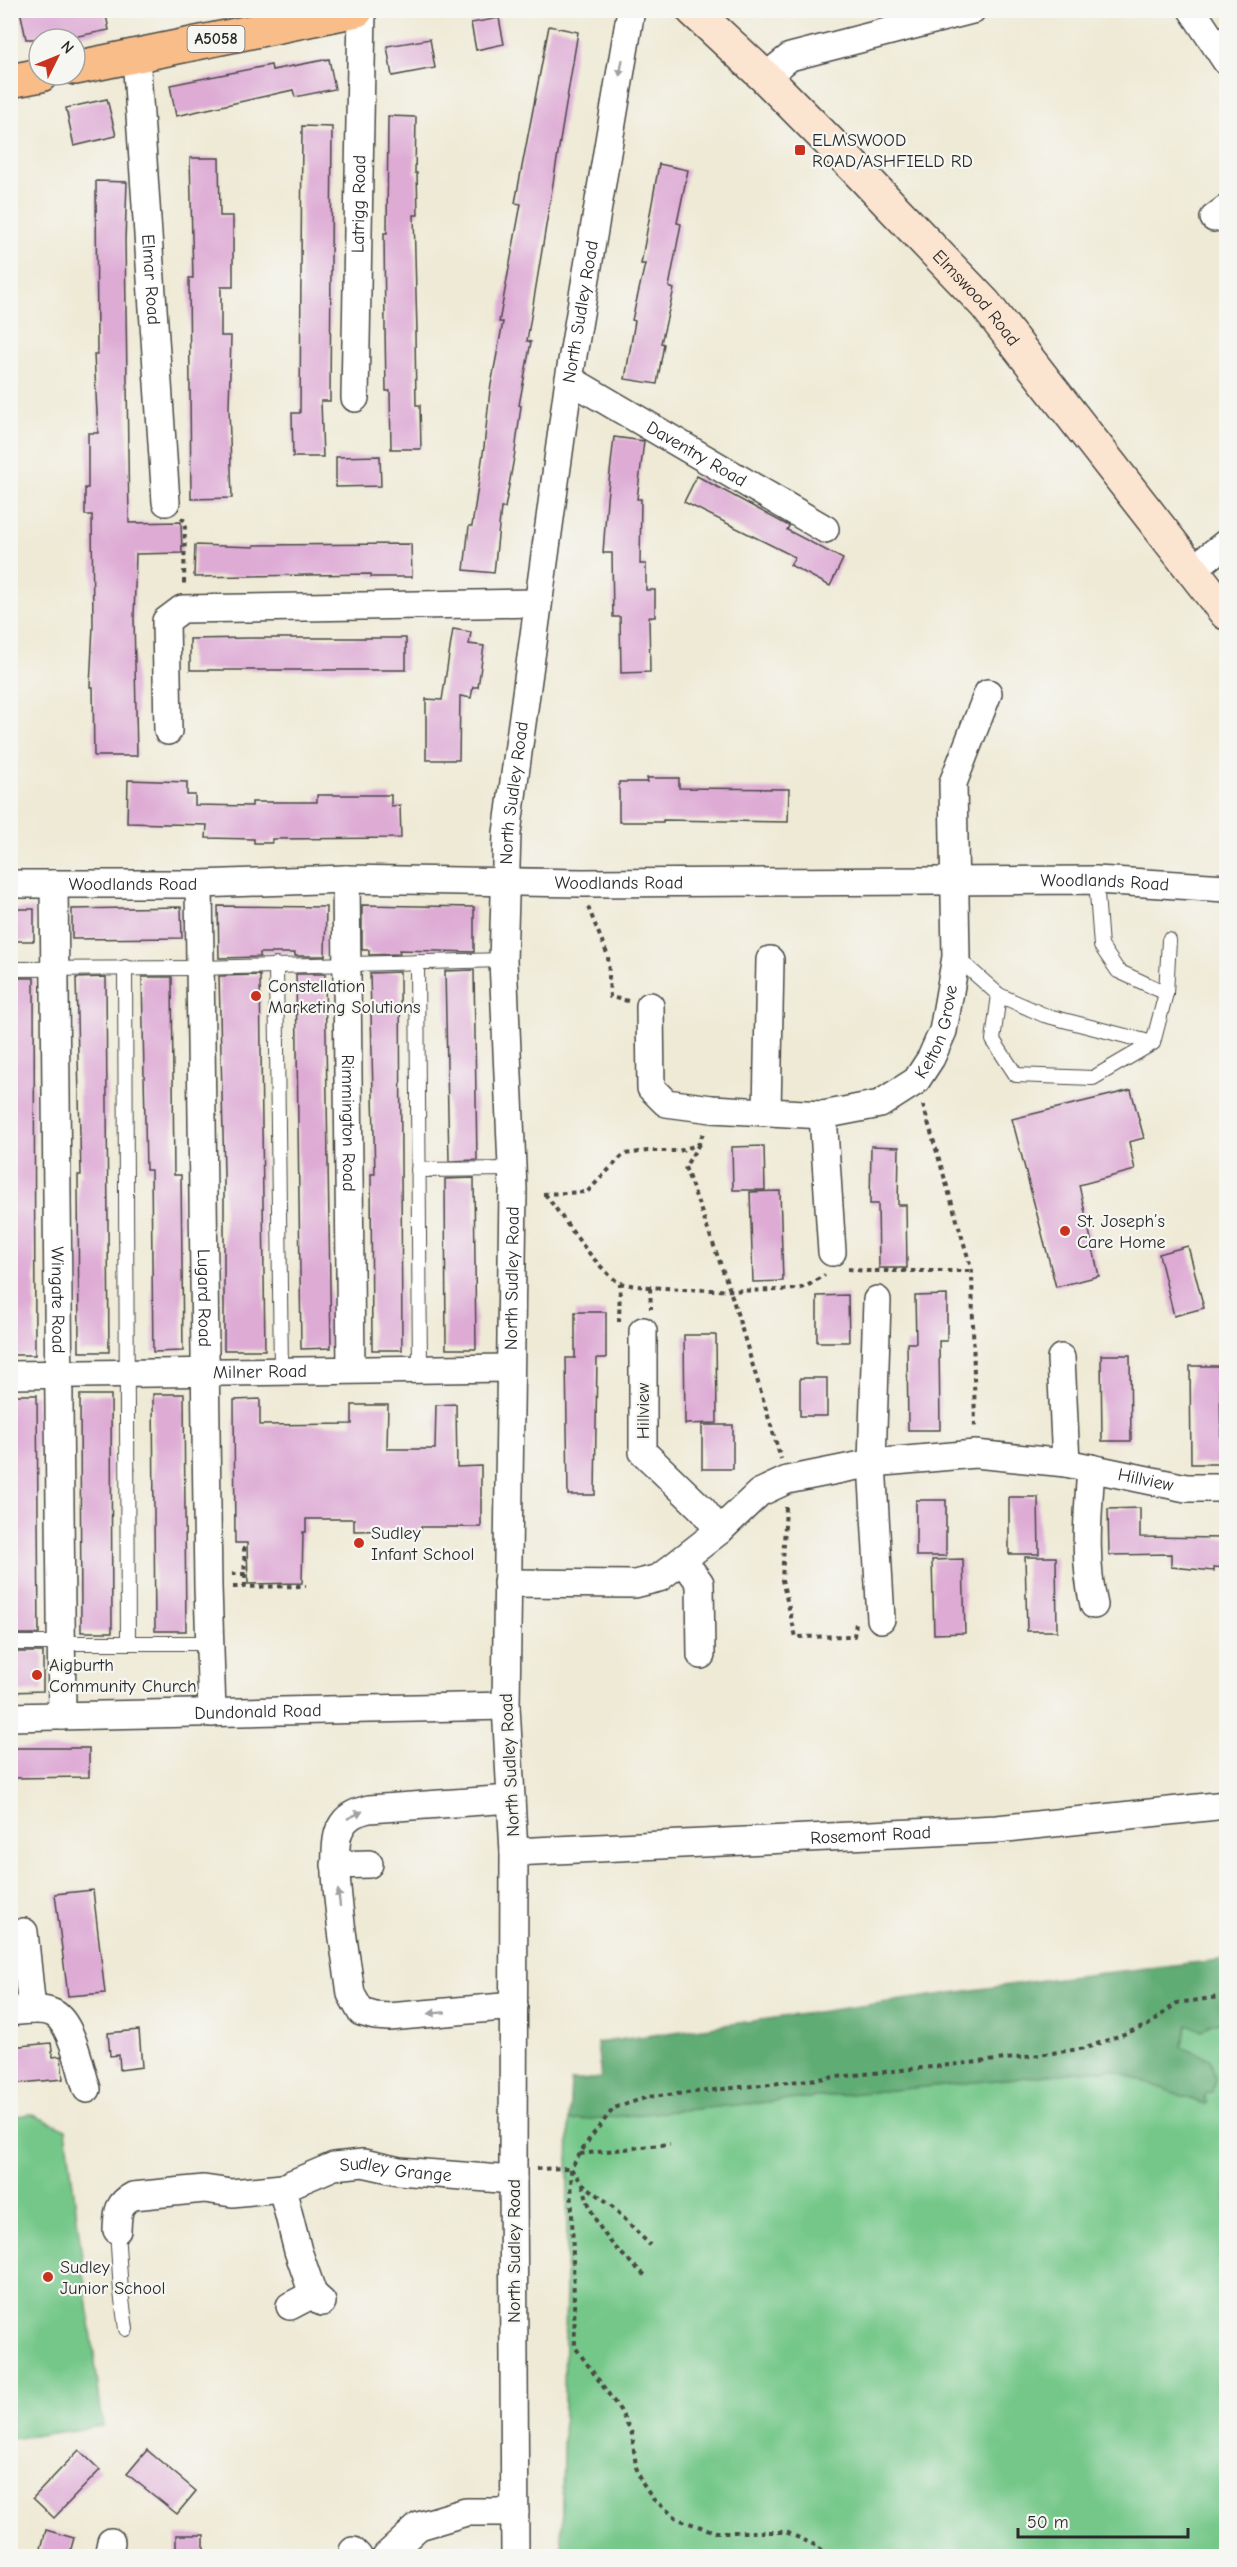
<svg xmlns="http://www.w3.org/2000/svg" width="1237" height="2567" viewBox="0 0 1237 2567" font-family="'Comic Neue',sans-serif">
	<rect width="100%" height="100%" fill="#f6f6f2"/>
	<filter id="ink" filterUnits="userSpaceOnUse"><feTurbulence type="fractalNoise" baseFrequency=".0167" numOctaves="2"/><feDisplacementMap in="SourceGraphic" scale="12" xChannelSelector="R" yChannelSelector="G"/><feConvolveMatrix kernelMatrix="1 2 1 2 8 2 1 2 1" color-interpolation-filters="sRGB"/></filter>
	<filter id="wash" filterUnits="userSpaceOnUse"><feTurbulence type="fractalNoise" baseFrequency=".008" numOctaves="4" result="noise"/><feDisplacementMap in="SourceGraphic" scale="24" xChannelSelector="R" yChannelSelector="G"/><feGaussianBlur stdDeviation="1.35" result="paint"/><feColorMatrix in="noise" values="0 0 0 0 0 0 0 0 0 0 0 0 0 0 0 0 0 1.4 0 .05"/><feComposite in="paint" operator="in"/></filter>
	<g filter="url(#wash)">
		<rect width="100%" height="100%" fill="#efead6"/>
		<g fill="#75c789" stroke="#50795a" stroke-width="1.5">
			<path d="M1226 2020V2556H561L569 2121 1111 2069 1204 2104 1206 2093 1181 2047 1188 2024 1209 2025Z"/>
			<path d="M31 2114 66 2129 103 2426 11 2439V2117Z"/>
		</g>
		<path fill="#60ac75" stroke="#466c50" stroke-width="1.5" d="M1226 1959V2020L1209 2025 1202 2031 1188 2024 1181 2047 1210 2058 1215 2079 1212 2092 1206 2093 1204 2098 1207 2103 1204 2104 1111 2069 569 2121 571 2081 601 2078 597 2043 1051 1979Z"/>
		<g id="blocks">
			<g fill="#deabd5">
				<path d="M20 10H105L109 30 63 39H26Z"/>
				<path d="M499 18 504 44 476 50 471 23Z"/>
				<path d="M549 26 578 32 527 341 531 342 519 405 521 406 515 452 505 508H501L494 573 464 570 469 526H472L484 447 490 390 503 322H499L521 204 515 203Z"/>
				<path d="M430 39 435 68 392 76 387 46Z"/>
				<path d="M329 59 335 89 295 97 293 90 176 116 170 85 271 65 272 70Z"/>
				<path d="M107 99 116 136 74 146 66 108Z"/>
				<path d="M388 116 416 117 415 173H417L418 215H414L417 332H415L416 405H420L421 449H391L390 391H386L385 328 384 233H387Z"/>
				<path d="M302 126 332 127 330 401H321L323 457H293L292 413H300Z"/>
				<path d="M190 158H219L220 216H233V287H221V336H231L229 408 232 498 191 499 189 278H193Z"/>
				<path d="M659 164 688 170 677 223 681 224 669 287 674 289 661 343 664 344 657 384 625 379 635 321 632 320 645 264H641Z"/>
				<path d="M96 181 127 182 125 240 129 523 181 522 182 553 136 554 134 618 137 756H94L93 687H90L93 626 92 515H85V488H88V433H98L94 354H97Z"/>
				<path d="M614 437 644 441 637 499H641L640 564H646V590H655V617H649L650 672 621 673 620 617H613L612 553H603L607 499Z"/>
				<path d="M380 456 381 486 336 487V457Z"/>
				<path d="M697 476 789 526 787 530 843 559 830 586 790 565 795 557 684 502Z"/>
				<path d="M411 544 412 577H371V574L194 577 195 545 254 547V545Z"/>
				<path d="M453 629 471 632 469 644 484 646 478 687H473L471 698 460 696 459 760H426V699L442 700Z"/>
				<path d="M249 638H406V670H190V639Z"/>
				<path d="M647 778H679V788L789 789 788 822 663 820V822H619V782H648Z"/>
				<path d="M128 780 187 782V795H195V805L252 806V802H317V795H391V806L400 805 401 838 272 839V843H254V839L206 838 207 825 127 823Z"/>
				<path d="M362 905 474 907V952L399 950 400 954 369 955V950H362Z"/>
				<path d="M218 906 326 907 325 956H295V953H260V957L219 958Z"/>
				<path d="M181 907 182 938 72 939V909Z"/>
				<rect x="10" y="909" width="24" height="32"/>
				<path d="M474 970 477 1160 449 1161 445 971Z"/>
				<path d="M400 972 402 1350H372L371 1174H375L370 973Z"/>
				<path d="M296 974H325L331 1348 301 1349Z"/>
				<path d="M260 975 265 1350H224V1172L219 976Z"/>
				<path d="M106 977 109 1352H79L78 1175H81L76 978Z"/>
				<path d="M142 977H172L174 1175H181L183 1351 153 1352 151 1170H146Z"/>
				<path d="M10 978H34L35 1355H10Z"/>
				<path d="M1131 1090 1144 1138 1129 1142 1135 1170 1079 1185 1099 1276 1056 1287 1012 1119Z"/>
				<path d="M764 1146 765 1190H733L732 1147Z"/>
				<path d="M871 1146 899 1147 898 1205H906L907 1268H879L878 1204H870Z"/>
				<path d="M474 1178 476 1349H446L445 1179Z"/>
				<path d="M780 1191 783 1281 753 1282 750 1192Z"/>
				<path d="M1188 1246 1204 1308 1174 1316 1159 1254Z"/>
				<path d="M848 1295 849 1342H817V1296Z"/>
				<path d="M947 1295V1341H939L940 1430H908L907 1343H916L915 1296Z"/>
				<path d="M575 1312H606V1358H597L595 1495H568L566 1358H575Z"/>
				<path d="M684 1335H716L717 1423 685 1424Z"/>
				<path d="M1101 1355H1130L1131 1441H1102Z"/>
				<path d="M1190 1366H1220L1221 1464H1191Z"/>
				<rect x="800" y="1378" width="27" height="38"/>
				<path d="M153 1394H184L186 1631H155Z"/>
				<path d="M10 1395H37L39 1634H10Z"/>
				<path d="M80 1395H111L112 1632H81Z"/>
				<path d="M260 1399V1425L352 1424V1405H388L387 1449H435L436 1405 456 1404 457 1467 481 1466V1527H421V1530L354 1531V1519H306V1532H303L302 1583 248 1584 247 1543H235L234 1400Z"/>
				<rect x="702" y="1425" width="31" height="44"/>
				<path d="M1009 1497H1038L1039 1554H1009Z"/>
				<rect x="916" y="1500" width="30" height="56"/>
				<path d="M1140 1508V1537L1227 1538V1568L1214 1567V1571L1171 1567V1554L1109 1555 1108 1509Z"/>
				<path d="M1025 1557H1056L1057 1631H1027Z"/>
				<path d="M963 1559 965 1633 934 1634 932 1560Z"/>
				<path d="M10 1652H43V1691L10 1692Z"/>
				<path d="M10 1748H89V1777L10 1778Z"/>
				<path d="M93 1890 105 1993 68 1996 55 1894Z"/>
				<path d="M139 2030 142 2067 120 2070 119 2055 110 2056 108 2033Z"/>
				<path d="M51 2043 53 2057 61 2056 63 2079 10 2084V2047Z"/>
				<path d="M79 2450 100 2470 54 2518 33 2498Z"/>
				<path d="M147 2450 196 2491 177 2514 127 2474Z"/>
				<path d="M46 2530 74 2538 69 2556H39Z"/>
				<rect x="176" y="2535" width="28" height="21"/>
			</g>
		</g>
	</g>
	<g filter="url(#ink)">
		<use href="#blocks" fill-opacity="0" stroke="#484845" stroke-width="1.5"/>
		<g fill="none" stroke-linecap="round" stroke-linejoin="round">
			<g stroke="#484845" stroke-width="16">
				<g id="lane">
					<path d="M1096 880 1101 946 1118 971 1166 993"/>
					<path d="M956 957 999 995 1044 1015 1153 1043 1166 993 1169 940"/>
					<path d="M417 962 420 1369"/>
					<path d="M276 965 281 1371"/>
					<path d="M125 967 128 1643"/>
					<path d="M10 969 200 968 503 960"/>
					<path d="M999 995 993 1040 1016 1075 1093 1078 1153 1043"/>
					<path d="M418 1170 513 1169"/>
					<path d="M10 1643H211"/>
					<path d="M117 2230 121 2292 126 2329"/>
				</g>
			</g>
			<g stroke="#484845" stroke-width="30">
				<g id="street">
					<path d="M1192 10 1226 61"/>
					<path id="s1" d="M136 56 166 502"/>
					<path d="M765 77 790 57 972 10"/>
					<path d="M1214 218 1226 209"/>
					<path id="s2" d="M569 379 825 529"/>
					<path id="s3" d="M355 398 362 10"/>
					<path d="M1192 570 1226 543"/>
					<path d="M168 731 166 621 182 609 538 603"/>
					<path id="s4" d="M346 879 351 1369"/>
					<path id="s5" d="M10 884H199L346 879 582 883 1096 880 1226 888"/>
					<path id="s6" d="M54 884 62 1716"/>
					<path id="s7" d="M199 884 208 1587 212 1713"/>
					<path id="s8" d="M650 1006 651 1088 666 1103 712 1109 823 1115 880 1104 916 1081 931 1058 943 1031 956 957 953 783 988 693"/>
					<path d="M767 1112 770 960"/>
					<path d="M823 1115 832 1252"/>
					<path d="M877 1300 872 1463 881 1619"/>
					<path d="M643 1331V1452L703 1510 719 1531"/>
					<path d="M1061 1358 1066 1463"/>
					<path id="s9" d="M10 1375 509 1368"/>
					<path d="M1091 1468C1088 1514 1083 1560 1094 1605"/>
					<path d="M683 1560 700 1583 701 1655"/>
					<path id="s10" d="M507 1583 635 1584 659 1578 719 1531 759 1493 787 1480 872 1463 975 1454 1066 1463 1186 1488H1226"/>
					<path id="s11" d="M10 1717 506 1706"/>
					<path d="M511 1799 369 1809C356 1812 346 1816 340 1829 327 1855 347 1960 351 1994L361 2012 375 2016 389 2017 514 2006"/>
					<path id="s12" d="M514 1852 997 1829 1226 1805"/>
					<path d="M335 1865 369 1864"/>
					<path d="M24 1932 32 2010"/>
					<path d="M10 2012C23 2011 41 2007 53 2013 72 2022 80 2068 87 2089"/>
					<path d="M282 2188 298 2251 313 2294"/>
					<path id="s13" d="M117 2230C118 2213 117 2204 133 2196L204 2189 232 2193 282 2188 334 2166 363 2163 399 2171 513 2180"/>
					<path d="M290 2306 313 2294 322 2302"/>
					<path d="M353 2551 358 2556"/>
					<path d="M108 2556 111 2542"/>
					<path d="M386 2556 419 2526 466 2512H515"/>
					<path id="s14" d="M515 2556 513 2170 514 1852 506 1706 513 1189 503 960 507 833 569 379 631 10"/>
				</g>
			</g>
			<g stroke="#484845" stroke-width="36">
				<g id="secondary">
					<path id="s15" d="M693 10 765 77 856 169 985 304 1226 613"/>
				</g>
			</g>
			<g stroke="#484845" stroke-width="36">
				<g id="primary">
					<path d="M75 68 357 10"/>
					<path d="M10 81 41 75"/>
				</g>
			</g>
			<g stroke="#484845" stroke-width="4" stroke-dasharray="4.5 4.5" stroke-linecap="butt">
				<path d="M181 518 185 521 184 584"/>
				<path d="M588 907 608 956 610 997 628 1001"/>
				<path d="M923 1105 972 1271 975 1429"/>
				<path d="M699 1144 685 1167 730 1290 781 1459"/>
				<path d="M543 1194 587 1192 624 1154 648 1151H679L699 1144 703 1133"/>
				<path d="M545 1194C565 1220 592 1263 618 1282 629 1290 784 1293 801 1288 809 1286 817 1279 825 1275"/>
				<path d="M848 1269 866 1271H972"/>
				<path d="M650 1288 651 1309"/>
				<path d="M619 1322 620 1284"/>
				<path d="M786 1507 782 1580 796 1637 854 1636 856 1623"/>
				<path d="M244 1547 245 1586"/>
				<path d="M232 1574H248"/>
				<path d="M233 1587 306 1586"/>
				<path d="M580 2154 670 2144"/>
				<path d="M536 2169 571 2168"/>
				<path d="M571 2169 583 2184 610 2204 650 2245"/>
				<path d="M583 2184C593 2229 614 2248 647 2277"/>
				<path d="M830 2556 817 2546 786 2532H715L678 2519 653 2499 642 2483 636 2467 632 2434 620 2410 575 2347 571 2168 590 2138 614 2108 648 2097 1025 2057 1086 2048 1148 2025 1177 2003 1226 1996"/>
			</g>
			<use href="#lane" stroke="#fff" stroke-width="14"/>
			<use href="#street" stroke="#fff" stroke-width="27"/>
			<use href="#secondary" stroke="#fce5d0" stroke-width="33"/>
			<use href="#primary" stroke="#f8bd89" stroke-width="33"/>
		</g>
		<defs><path id="oneway-solid" d="M-6-.8H1V-3.2L6.5 0L1 3.2V.8H-6Z" transform="scale(1.5)"/></defs>
		<g fill="#a0a0a0">
			<use href="#oneway-solid" transform="translate(621 68) rotate(100)"/>
			<use href="#oneway-solid" transform="translate(355 1815) rotate(-26)"/>
			<use href="#oneway-solid" transform="translate(339 1898) rotate(-97)"/>
			<use href="#oneway-solid" transform="translate(437 2013) rotate(175)"/>
		</g>
	</g>
	<g fill="#c8321e" stroke="#f6f6f2" stroke-width="2">
		<rect x="794" y="144" width="12" height="12" rx="3"/>
		<circle cx="256" cy="996" r="6"/>
		<circle cx="1065" cy="1231" r="6"/>
		<circle cx="359" cy="1543" r="6"/>
		<circle cx="37" cy="1675" r="6"/>
		<circle cx="48" cy="2277" r="6"/>
	</g>
	<g text-anchor="middle" dominant-baseline="central" stroke-width="4.5" stroke-linejoin="round" paint-order="stroke">
		<rect fill="#f6f6f2" stroke="#686867" stroke-width="1.5" x="187.5" y="26" width="57" height="26" rx="4.5"/>
		<g font-size="16" font-weight="bold" fill="#2b2b2b">
			<text x="216" y="39">A5058</text>
		</g>
		<g font-size="18" fill="#2b2b2b" stroke="#f6f6f2" text-anchor="start">
			<text x="812" y="140">ELMSWOOD<tspan x="812" dy="21">ROAD/ASHFIELD RD</tspan></text>
			<text x="268" y="986">Constellation<tspan x="268" dy="21">Marketing Solutions</tspan></text>
			<text x="1077" y="1221">St. Joseph’s<tspan x="1077" dy="21">Care Home</tspan></text>
			<text x="371" y="1533">Sudley<tspan x="371" dy="21">Infant School</tspan></text>
			<text x="49" y="1665">Aigburth<tspan x="49" dy="21">Community Church</tspan></text>
			<text x="60" y="2267">Sudley<tspan x="60" dy="21">Junior School</tspan></text>
		</g>
		<g font-size="18" fill="#2b2b2b" stroke="#f6f6f2">
			<text stroke="none"><textPath href="#s3" startOffset="194">Latrigg Road</textPath></text>
			<text stroke="none"><textPath href="#s1" startOffset="224">Elmar Road</textPath></text>
			<text stroke="none"><textPath href="#s15" startOffset="404">Elmswood Road</textPath></text>
			<text stroke="none"><textPath href="#s14" startOffset="2250">North Sudley Road</textPath></text>
			<text stroke="none"><textPath href="#s2" startOffset="148">Daventry Road</textPath></text>
			<text stroke="none"><textPath href="#s14" startOffset="1764">North Sudley Road</textPath></text>
			<text stroke="none"><textPath href="#s5" startOffset="609">Woodlands Road</textPath></text>
			<text stroke="none"><textPath href="#s5" startOffset="1095">Woodlands Road</textPath></text>
			<text stroke="none"><textPath href="#s5" startOffset="123">Woodlands Road</textPath></text>
			<text stroke="none"><textPath href="#s8" startOffset="416">Kelton Grove</textPath></text>
			<text stroke="none"><textPath href="#s4" startOffset="244">Rimmington Road</textPath></text>
			<text stroke="none"><textPath href="#s14" startOffset="1278">North Sudley Road</textPath></text>
			<text stroke="none"><textPath href="#s7" startOffset="414">Lugard Road</textPath></text>
			<text stroke="none"><textPath href="#s6" startOffset="416">Wingate Road</textPath></text>
			<text stroke="none"><textPath href="#s9" startOffset="250">Milner Road</textPath></text>
			<text transform="translate(643 1411) rotate(-90)">Hillview</text>
			<text stroke="none"><textPath href="#s10" startOffset="678">Hillview</textPath></text>
			<text stroke="none"><textPath href="#s11" startOffset="248">Dundonald Road</textPath></text>
			<text transform="translate(510 1765) rotate(-93)">North Sudley Road</text>
			<text stroke="none"><textPath href="#s12" startOffset="357">Rosemont Road</textPath></text>
			<text stroke="none"><textPath href="#s13" startOffset="309">Sudley Grange</textPath></text>
			<text transform="translate(514 2251) rotate(-90)">North Sudley Road</text>
		</g>
	</g>
	<rect width="1237" height="2567" fill="none" stroke="#f6f6f2" stroke-width="36"/>
	<g transform="translate(57 57) rotate(47)"><circle r="28" fill="#f6f6f2" stroke="#a5a5a2" stroke-width="1.5"/>
	<path d="M0-4.5L10 22L0 15L-10 22Z" fill="#c8321e"/>
	<text y="-9" font-size="16" font-weight="bold" text-anchor="middle" fill="#2b2b2b">N</text>
	</g>
	<path d="M1018 2528v9h170v-9" fill="none" stroke="#2b2b2b" stroke-width="3"/>
	<text x="1027" y="2528" font-size="18" fill="#2b2b2b" stroke="#f6f6f2" stroke-width="4.5" paint-order="stroke">50 m</text>
</svg>
